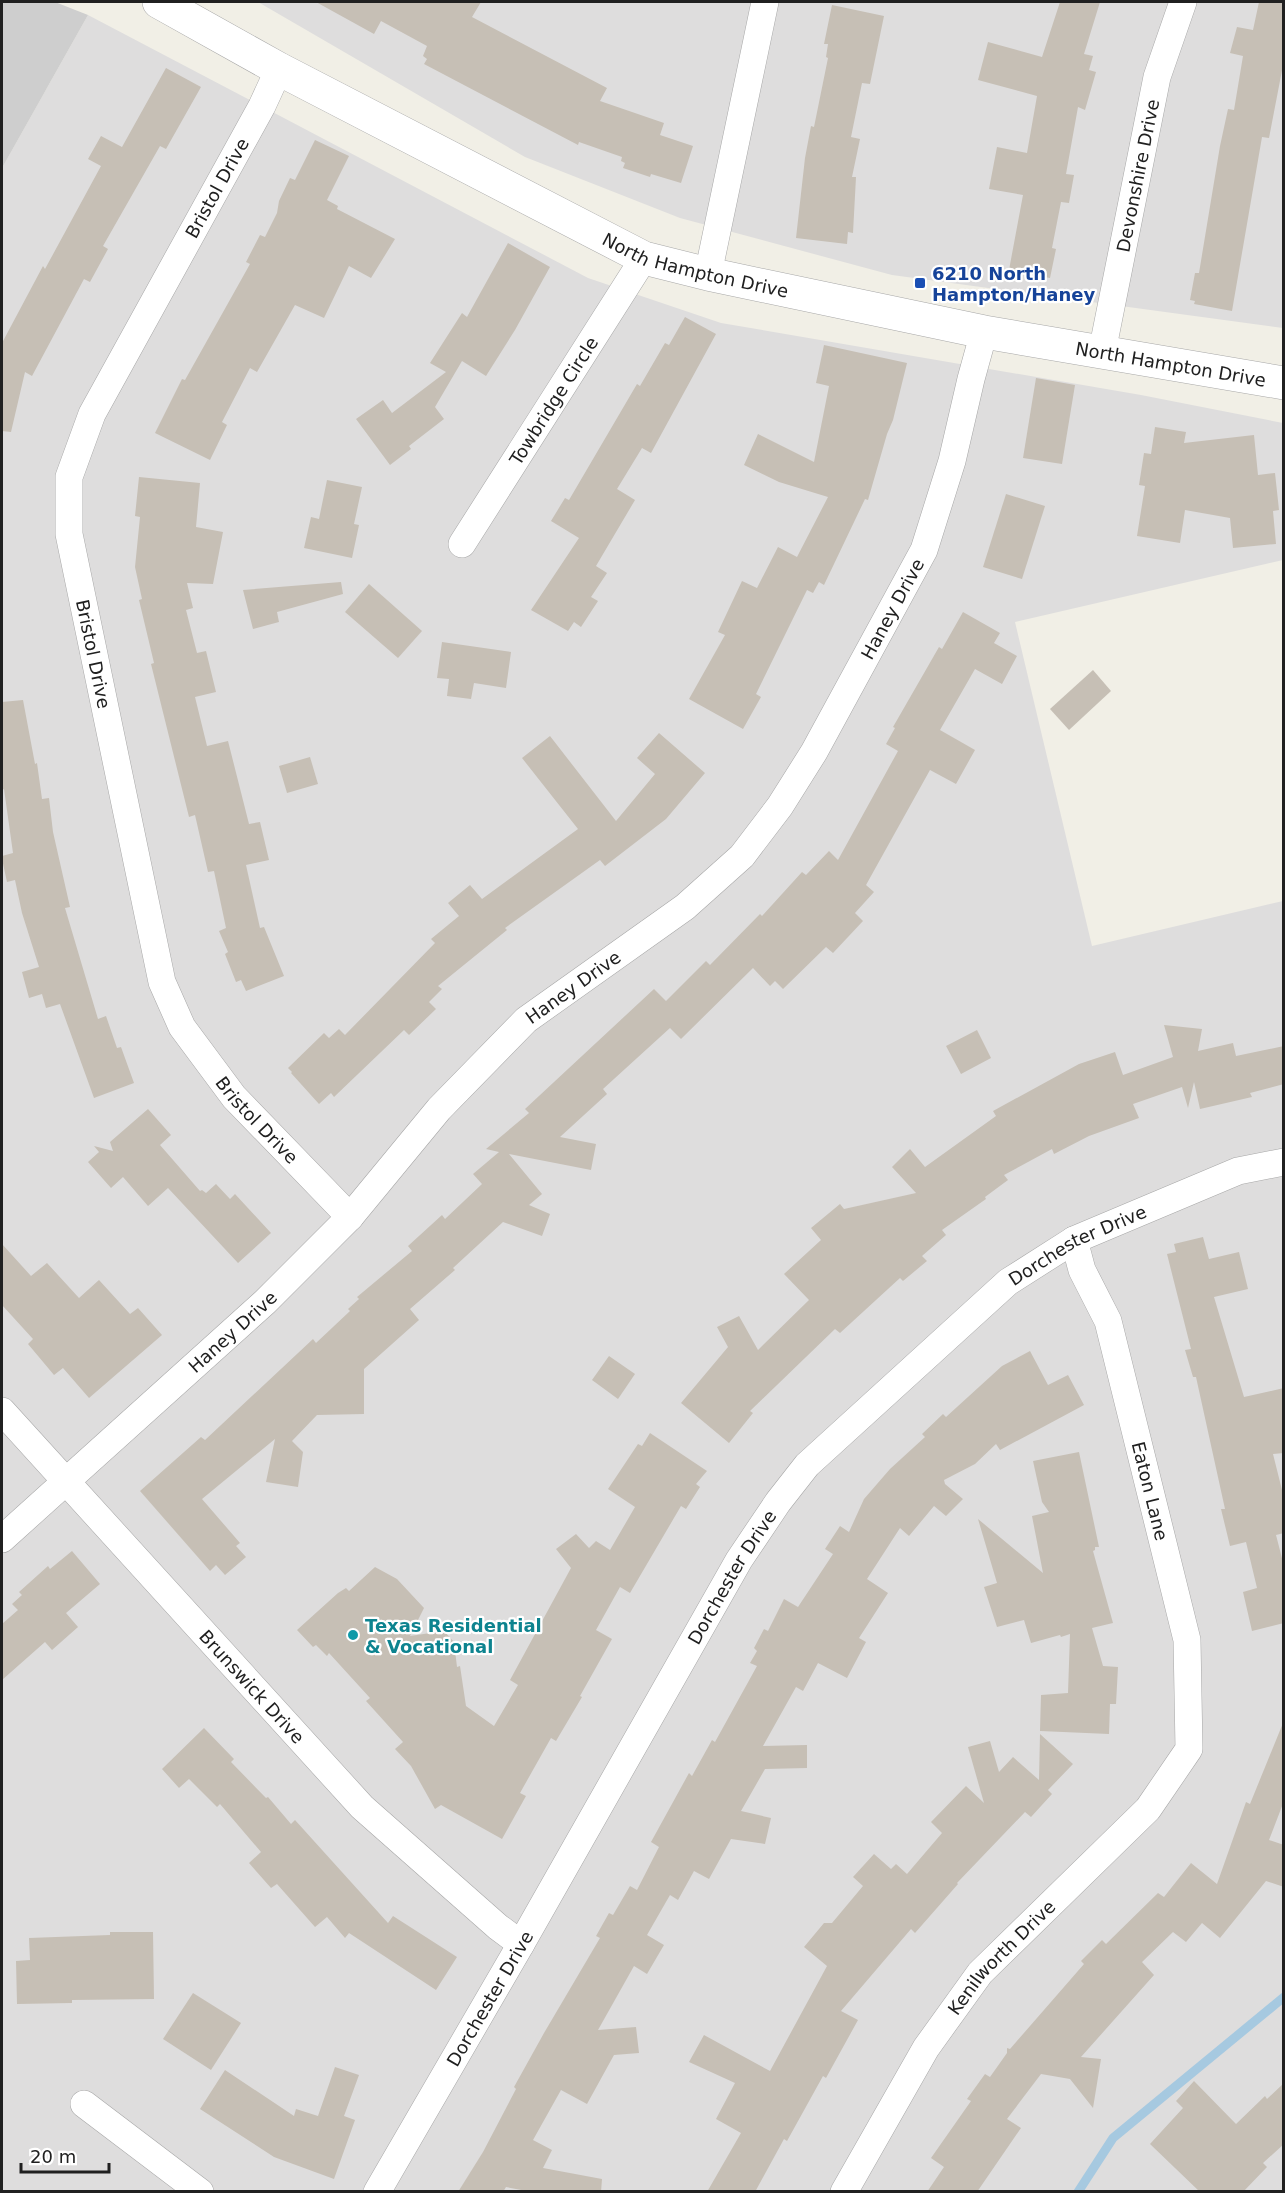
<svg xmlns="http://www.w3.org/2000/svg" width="1285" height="2193" viewBox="0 0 1285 2193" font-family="'DejaVu Sans',sans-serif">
	<rect width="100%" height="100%" fill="#f1efe6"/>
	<g fill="#dedddd">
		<path d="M258 2H1283V328L892 275 680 218 525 157Z"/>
		<path d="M88 15 588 278 721 323 1141 395 1283 423V560L1015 622 1092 946 1283 901V2191L2 2192V168Z"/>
	</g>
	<path fill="#cecece" d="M2 2H55L88 15 2 168Z"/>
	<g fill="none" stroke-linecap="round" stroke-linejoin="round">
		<path stroke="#a6c9e0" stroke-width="9" d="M1078 2192 1113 2138 1284 1997"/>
	</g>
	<g fill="#c6bfb5">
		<path d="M316 2H481L472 17 607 88 600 101 664 123 660 135 693 146 681 183 651 174 650 177 623 168 625 163 621 161 622 157 579 142 578 145 424 64 427 59 423 56 427 46 381 21 374 34Z"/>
		<path d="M1060 2H1100L1084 54 1093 56 1089 70 1096 72 1085 110 1078 107 1066 174 1074 175 1069 203 1061 202 1052 248 1056 249 1050 278 1009 270 1023 195 989 189 997 147 1027 153 1037 96 978 80 988 42 1042 57Z"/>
		<path d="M1259 2H1284V60L1269 138 1262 137 1232 311 1194 304 1195 301 1190 300 1195 273H1199L1220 146 1228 109 1234 110 1243 56 1230 53 1237 27 1253 30Z"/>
		<path d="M832 5 884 16 870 84 862 83 851 137 860 139 852 177H856L853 233 848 232 847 244 796 238 805 158 811 126 814 127 828 58 826 57 828 44H824Z"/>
		<path d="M166 68 201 87 166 149 160 146 103 246 108 249 90 282 84 279 32 376 25 372 11 432 2 431V343L43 266 45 269 101 166 88 159 101 136 122 147Z"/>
		<path d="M315 140 349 156 327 200 338 206 337 209 395 239 371 278 349 266 324 318 295 305 257 372 250 368 222 422 227 425 210 460 155 433 182 379 185 380 250 264 246 262 260 235 265 237 277 213 279 201 290 178 295 180Z"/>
		<path d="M508 243 550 267 515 330 486 376 462 361 435 407 444 419 409 446 411 449 390 465 356 419 383 400 392 413 446 372 430 363 462 313 467 317Z"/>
		<path d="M685 317 716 334 651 453 642 448 617 489 635 500 596 566 607 573 591 597 598 601 581 627 574 622 568 631 531 610 579 538 551 521 565 498 569 500 637 384 640 386 665 343 669 345Z"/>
		<path d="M824 345 907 363 893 420 887 434 868 500 865 499 824 585 819 582 813 593 807 590 756 694 761 697 743 729 689 699 725 635 718 632 742 581 757 588 778 547 797 557 828 497 779 482 744 465 758 434 814 462 829 386 816 383Z"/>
		<path d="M1036 378 1075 385 1062 464 1023 458Z"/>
		<path d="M1155 427 1186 432 1184 443 1254 435 1258 475 1275 473 1279 510 1273 511 1276 544 1233 548 1230 518 1185 510 1180 543 1137 536 1145 486 1139 485 1144 453 1151 454Z"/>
		<path d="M139 477 200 483 196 527 223 532 213 584 187 583 193 608 186 610 197 653 206 651 216 692 195 697 207 746 228 741 249 824 260 822 269 860 246 865 260 928 264 927 284 976 246 991 241 980 236 982 225 954 228 952 219 931 226 928 214 871 208 872 195 815 189 817 151 664 154 663 139 600 142 599 135 567 140 517 135 516Z"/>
		<path d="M327 480 362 487 354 524 359 525 352 558 304 548 311 517 319 519Z"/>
		<path d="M1006 494 1045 506 1022 579 983 567Z"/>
		<path d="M341 582 343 594 277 612 279 622 253 629 243 590Z"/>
		<path d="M369 584 422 631 398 658 345 612Z"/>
		<path d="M963 612 1000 633 994 643 1017 656 1002 684 975 669 940 730 975 750 956 784 930 770 866 885 874 892 855 913 863 921 833 953 826 947 783 989 775 981 770 986 753 968 681 1039 670 1028 603 1089 607 1094 560 1137 596 1144 591 1170 509 1154 542 1194 529 1205 550 1214 542 1236 503 1222 453 1268 455 1270 410 1309 419 1320 364 1369V1414L317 1415 292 1441 303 1452 298 1487 266 1482 275 1439 202 1499 240 1543 236 1546 246 1557 225 1575 216 1565 210 1571 140 1491 201 1437 205 1440 313 1339 316 1343 350 1311 348 1309 359 1299 357 1297 412 1251 408 1246 442 1215 445 1219 482 1184 473 1174 499 1152 486 1149 529 1113 525 1109 654 989 666 1001 706 961 710 965 760 914 762 916 802 872 806 875 829 851 838 860 898 751 886 744 895 728 893 727 939 647 942 649Z"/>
		<path d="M442 642 511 652 506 688 474 683 471 699 447 696 449 679 437 678Z"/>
		<path d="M1093 670 1111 691 1069 730 1050 709Z"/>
		<path d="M23 700 35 764 37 763 42 799 49 798 53 832 70 907 65 908 98 1019 106 1016 117 1048 121 1047 134 1083 94 1098 60 1004 46 1008 42 994 29 998 22 972 39 967 22 913 15 880 7 882 2 859V856L13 853 4 789 2 790V702Z"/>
		<path d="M659 733 705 773 666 819 605 866 600 860 505 928 507 930 438 986 442 989 429 1002 436 1009 409 1035 404 1030 334 1097 331 1093 319 1104 291 1073 292 1072 288 1068 324 1033 329 1038 339 1029 345 1035 435 943 431 939 459 916 448 903 470 885 482 899 578 829 522 758 550 736 616 821 655 774 637 758Z"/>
		<path d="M310 757 318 784 287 793 279 766Z"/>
		<path d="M1164 1025 1202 1029 1198 1051 1233 1043 1236 1056 1284 1046V1084L1250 1093 1252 1097 1200 1109 1194 1082 1188 1108 1182 1087 1133 1104 1139 1118 1089 1136 1054 1154 1052 1149 1004 1175 1008 1180 985 1197 986 1199 942 1230 946 1235 922 1256 927 1261 903 1281 900 1278 840 1333 835 1329 750 1411 753 1413 729 1443 681 1403 728 1347 717 1327 739 1316 758 1350 809 1300 784 1274 821 1240 811 1228 840 1204 844 1209 916 1193 892 1167 910 1149 925 1167 996 1116 993 1111 1079 1064 1115 1052 1123 1075 1173 1057Z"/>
		<path d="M977 1030 991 1058 961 1074 946 1046Z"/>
		<path d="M148 1109 171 1135 160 1145 200 1191 202 1190 206 1193 216 1184 230 1199 235 1194 271 1233 238 1263 168 1188 148 1206 123 1177 111 1188 88 1162 99 1152 94 1146 113 1151 110 1142Z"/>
		<path d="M1203 1237 1209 1259 1239 1252 1248 1289 1214 1297 1244 1397 1284 1388V1453L1273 1454 1284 1498V1533L1276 1535 1284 1566V1623L1252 1631 1243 1592 1257 1588 1246 1542 1230 1546 1221 1509H1225L1196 1377H1193L1185 1350 1191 1349 1167 1254 1176 1252 1174 1244Z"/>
		<path d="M2 1244 31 1276 47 1263 79 1298 99 1280 130 1314 138 1308 162 1335 89 1398 63 1368 54 1375 28 1344 33 1339 2 1305Z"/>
		<path d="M1030 1351 1048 1385 1068 1375 1084 1405 1000 1450 996 1444 975 1464 944 1480 945 1484 963 1499 946 1516 934 1506 909 1536 900 1528 867 1579 888 1593 859 1638 866 1642 847 1678 818 1663 803 1691 796 1687 763 1746 807 1745V1768L765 1769 741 1811 771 1818 765 1844 731 1839 709 1879 694 1871 678 1900 670 1895 647 1935 664 1945 647 1974 634 1966 598 2030 636 2027 639 2053 614 2055 587 2104 561 2090 533 2140 552 2150 543 2168 602 2179 601 2192H532L506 2187 503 2192H458L483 2152 516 2089 514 2087 544 2033 600 1938 596 1936 609 1913 613 1915 630 1886 637 1890 659 1847 651 1842 689 1773 692 1776 712 1740 715 1742 757 1666 750 1663 757 1651 754 1648 764 1629 768 1631 784 1599 798 1607 833 1554 825 1549 840 1526 849 1532 864 1499 890 1469 925 1437 922 1434 943 1414 946 1417 1002 1366Z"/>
		<path d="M609 1356 635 1374 618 1399 592 1380Z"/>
		<path d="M650 1433 707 1471 696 1484 700 1487 686 1509 681 1506 630 1593 620 1587 596 1630 612 1639 580 1696 582 1697 556 1741 551 1738 520 1793 526 1796 502 1839 441 1805 435 1809 411 1766 395 1749 403 1742 366 1701 370 1698 329 1653 327 1656 316 1645 313 1647 297 1630 338 1593 346 1588 349 1591 375 1567 397 1579 424 1608 410 1636 444 1631 454 1642 457 1667 460 1666 466 1706 494 1726 518 1685 510 1680 571 1568 556 1549 576 1534 589 1548 596 1541 610 1550 635 1507 608 1489 638 1444 642 1446Z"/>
		<path d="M1079 1452 1099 1547H1095V1550L1093 1551 1113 1623 1092 1628 1103 1666 1118 1667 1116 1704H1110L1109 1734 1040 1731 1041 1695 1068 1693 1070 1634 1061 1637 1060 1635 1031 1643 1024 1620 997 1627 984 1587 997 1583 978 1519 1043 1573 1032 1516 1049 1512 1042 1502 1033 1461Z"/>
		<path d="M72 1551 100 1584 66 1613 78 1627 52 1650 45 1642 2 1680V1624L18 1610 12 1604 22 1595 19 1592 48 1566 50 1569Z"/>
		<path d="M1283 1723 1284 1801 1269 1840 1284 1845V1887L1266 1881 1220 1938 1202 1923 1186 1942 1173 1932 1142 1962 1154 1975 1081 2057 1101 2059 1093 2108 1070 2079 1041 2074 1007 2119 1021 2128 977 2192H927L944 2167 931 2158 971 2101 967 2099 985 2074 990 2077 1007 2053V2048L1010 2049 1084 1964 1081 1961 1102 1940 1106 1944 1158 1893 1164 1897 1191 1863 1217 1884 1246 1802 1250 1804Z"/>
		<path d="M204 1728 234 1759 231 1762 266 1798 268 1797 291 1824 295 1820 388 1923 393 1916 457 1957 436 1990 349 1933 345 1938 327 1917 315 1927 277 1884 271 1888 249 1863 261 1852 220 1804 217 1807 189 1779 179 1788 162 1769Z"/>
		<path d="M1040 1734 1073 1764 1048 1790 1052 1794 1031 1817 1025 1812 957 1883 958 1884 915 1933 911 1929 841 2011 858 2020 826 2078 823 2076 787 2141 784 2139 755 2192H707L741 2133 716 2119 735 2083 689 2062 704 2035 770 2071 827 1966 804 1947 824 1923H832L863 1886 853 1877 874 1854 891 1869 896 1864 907 1874 942 1833 931 1822 966 1786 984 1803 968 1747 990 1741 999 1772 1013 1757 1039 1780Z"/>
		<path d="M110 1932H153L154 1999 72 2000V2003L17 2004 16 1961 30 1960 29 1938 110 1935Z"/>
		<path d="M193 1993 241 2023 211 2070 163 2039Z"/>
		<path d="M335 2067 359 2075 344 2116 355 2120 334 2179 274 2157 200 2109 225 2070 294 2116 296 2109 318 2116Z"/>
		<path d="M1194 2081 1236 2124 1265 2096 1267 2099 1284 2083V2144L1263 2163 1267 2167 1243 2192H1200L1150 2144 1183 2108 1176 2101Z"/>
	</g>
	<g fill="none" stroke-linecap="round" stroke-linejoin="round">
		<g stroke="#a7a7a7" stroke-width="28">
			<g id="minor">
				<path id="s1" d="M279 69 262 106 92 414 69 477V534L162 982 182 1027 234 1097 350 1217"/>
				<path d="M708 274 765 2"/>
				<path id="s2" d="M1102 352 1157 77 1183 2"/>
				<path id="s3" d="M462 544 644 258"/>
				<path id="s4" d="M2 1411 362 1807 498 1927 521 1944"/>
				<path id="s5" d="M2 1539 265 1302 350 1217 439 1109 526 1020 685 907 742 856 780 806 814 752 924 550 952 461 971 379 984 332"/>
				<path d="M84 2104 200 2192"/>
				<path id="s6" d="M377 2192 521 1944 739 1560 778 1502 807 1465 1008 1282 1074 1240 1238 1171 1284 1162"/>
				<path id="s7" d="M844 2192 926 2048 980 1973 1148 1809 1189 1749 1187 1640 1108 1321 1082 1270 1074 1240"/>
			</g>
		</g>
		<g stroke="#a7a7a7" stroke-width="34">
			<g id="tertiary">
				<path id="s8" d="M159 2 279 69 644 258 708 274 984 332 1284 383"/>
			</g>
		</g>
		<use href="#minor" stroke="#fff" stroke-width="27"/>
		<use href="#tertiary" stroke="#fff" stroke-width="33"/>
	</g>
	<rect fill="#1a4fb4" stroke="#fff" stroke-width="2" x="914" y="277" width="12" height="12" rx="3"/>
	<circle fill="#0f9aa8" stroke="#fff" stroke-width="2" cx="353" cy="1635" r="6"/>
	<g text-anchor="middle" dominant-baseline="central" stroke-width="4.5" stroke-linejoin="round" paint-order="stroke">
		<g font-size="18" fill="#202020" stroke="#fff">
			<text stroke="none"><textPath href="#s2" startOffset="180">Devonshire Drive</textPath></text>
			<text transform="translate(217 188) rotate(-61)">Bristol Drive</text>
			<text stroke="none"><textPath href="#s8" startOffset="600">North Hampton Drive</textPath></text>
			<text stroke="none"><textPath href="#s8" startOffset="1086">North Hampton Drive</textPath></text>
			<text stroke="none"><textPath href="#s3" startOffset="170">Towbridge Circle</textPath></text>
			<text stroke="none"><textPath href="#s5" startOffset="1300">Haney Drive</textPath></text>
			<text stroke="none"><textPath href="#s1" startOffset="639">Bristol Drive</textPath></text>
			<text stroke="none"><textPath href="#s5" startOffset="796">Haney Drive</textPath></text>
			<text stroke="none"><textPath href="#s1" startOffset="1143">Bristol Drive</textPath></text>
			<text stroke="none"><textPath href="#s6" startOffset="1196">Dorchester Drive</textPath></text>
			<text stroke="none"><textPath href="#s5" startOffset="310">Haney Drive</textPath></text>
			<text transform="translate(1150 1491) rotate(76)">Eaton Lane</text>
			<text stroke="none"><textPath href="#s6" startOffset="710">Dorchester Drive</textPath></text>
			<text stroke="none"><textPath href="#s4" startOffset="372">Brunswick Drive</textPath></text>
			<text stroke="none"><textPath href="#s7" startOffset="284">Kenilworth Drive</textPath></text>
			<text stroke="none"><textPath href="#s6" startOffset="224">Dorchester Drive</textPath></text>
		</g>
		<g font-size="18" font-weight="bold" fill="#164399" stroke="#fff" text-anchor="start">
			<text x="932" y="273">6210 North<tspan x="932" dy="21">Hampton/Haney</tspan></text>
		</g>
		<g font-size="18" font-weight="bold" fill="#0d838f" stroke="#fff" text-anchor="start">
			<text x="365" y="1625">Texas Residential<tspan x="365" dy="21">&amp; Vocational</tspan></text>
		</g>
	</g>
	<rect width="1285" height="2193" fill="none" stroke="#202020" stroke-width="6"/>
	<path d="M21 2163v9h88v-9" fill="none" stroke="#202020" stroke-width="3"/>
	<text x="30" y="2163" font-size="18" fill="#202020" stroke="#ffffff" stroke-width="4.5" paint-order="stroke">20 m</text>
</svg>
